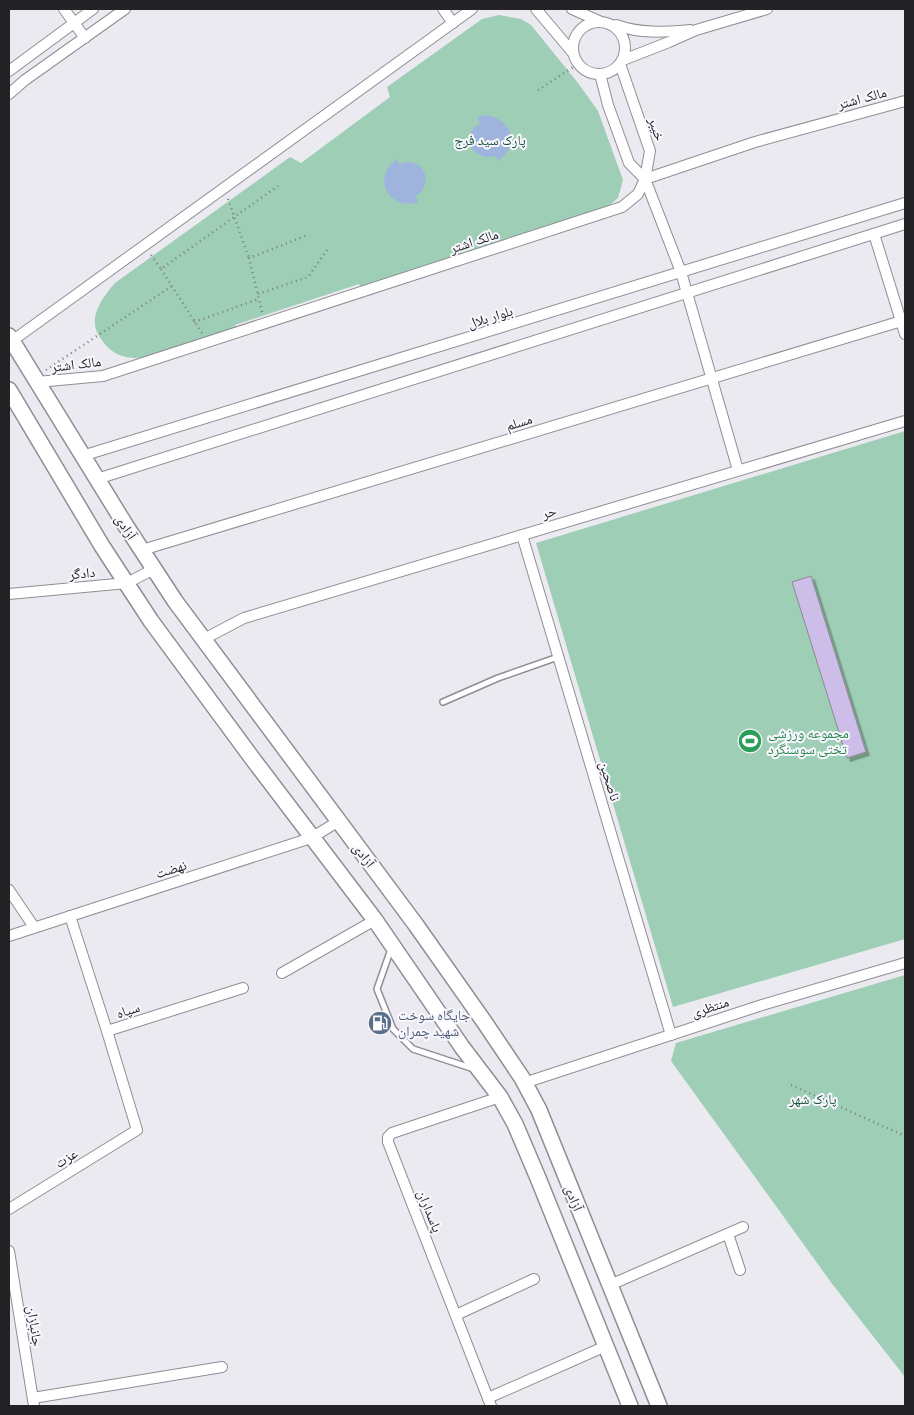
<svg xmlns="http://www.w3.org/2000/svg" width="914" height="1415" viewBox="0 0 914 1415" font-family="'Roboto Condensed','Noto Naskh Arabic',sans-serif">
	<defs>
		<filter id="shadow"><feDropShadow dx="3.5" dy="3.5" stdDeviation="0" flood-color="#0004"/></filter>
	</defs>
	<rect width="100%" height="100%" fill="#eceaf1"/>
	<g fill="#9eceb6">
		<path d="M499 15 521 19 531 25 578 83 598 111 623 180 618 198 605 209 363 289 359 284 235 325 237 330C213 337 147 363 126 357 112 354 104 345 98 334 88 316 104 296 115 283L290 157 301 163 390 97 387 87 482 19Z"/>
		<path d="M905 431V939L673 1007 536 543Z"/>
		<path d="M905 975V1377L833 1285 671 1061 676 1043Z"/>
	</g>
	<g fill="#9fb4dd">
		<path d="M484 115C511 117 522 145 498 161L496 156C483 159 475 155 468 143 469 134 472 128 480 123L477 118Z"/>
		<path d="M397 159 399 164C421 154 437 182 416 196L418 202C388 211 371 177 397 159Z"/>
	</g>
	<path fill="#cdbde9" stroke="#8b888f" filter="url(#shadow)" d="M811 576 866 752 847 758 792 582Z"/>
	<g fill="none" stroke-linecap="round" stroke-linejoin="round">
		<g stroke="#908e94" stroke-width="8">
			<g id="service">
				<path d="M443 702 498 678 558 657"/>
				<path d="M391 949 377 989 393 1029 413 1049 474 1069"/>
			</g>
		</g>
		<g stroke="#908e94" stroke-width="12">
			<g id="minor">
				<path d="M64 9 85 38"/>
				<path d="M443 9 453 23"/>
				<path d="M536 9 573 53"/>
				<path d="M572 9 599 21"/>
				<circle cx="599" cy="48" r="26"/>
				<path d="M616 25C641 34 664 32 690 30"/>
				<path d="M623 60 669 42 696 30 767 9"/>
				<path d="M9 71 93 9"/>
				<path d="M600 74 608 105 629 163 645 179 681 272 738 470"/>
				<path d="M9 94 25 80 125 9"/>
				<path d="M645 179 755 142 905 101"/>
				<path d="M874 234 905 334"/>
				<path d="M12 341 472 9"/>
				<path d="M37 382 103 376 622 207 638 194 645 179 650 151 620 64"/>
				<path d="M82 456 905 203"/>
				<path d="M97 479 905 224"/>
				<path d="M522 535 671 1035"/>
				<path d="M142 550 905 320"/>
				<path d="M9 594 127 583 154 569"/>
				<path d="M204 639 244 618 905 421"/>
				<path d="M9 890 34 927"/>
				<path d="M70 916 107 1031 243 988"/>
				<path d="M9 936 311 838 339 821"/>
				<path d="M282 973 375 920"/>
				<path d="M524 1083 762 1005 905 963"/>
				<path d="M9 1209 137 1130 107 1031"/>
				<path d="M728 1234 740 1270"/>
				<path d="M9 1251 34 1406"/>
				<path d="M610 1285 743 1227"/>
				<path d="M456 1315 534 1279"/>
				<path d="M33 1398 222 1367"/>
				<path d="M488 1398 606 1346"/>
				<path d="M491 1406 388 1142V1137L392 1133 500 1097"/>
			</g>
		</g>
		<g stroke="#908e94" stroke-width="18">
			<g id="secondary">
				<path d="M9 336 126 526 175 601 416 925 485 1023 522 1078 539 1110 659 1406"/>
				<path d="M9 390 102 546 151 621 252 758 375 920 462 1047 500 1097 515 1124 538 1178 630 1406"/>
			</g>
		</g>
		<g stroke="#7e7d82" stroke-width="2.5" stroke-dasharray="1 4" stroke-linecap="butt">
			<path d="M538 90 578 64"/>
			<path d="M228 199 249 258"/>
			<path d="M151 255 161 269 278 186"/>
			<path d="M161 269 202 333"/>
			<path d="M258 294 308 277 327 250"/>
			<path d="M262 312 249 258 308 235"/>
			<path d="M194 322 259 299"/>
			<path d="M46 370 172 286"/>
			<path d="M791 1085 905 1136"/>
		</g>
		<use href="#service" stroke="#fff" stroke-width="5"/>
		<use href="#minor" stroke="#fff" stroke-width="10"/>
		<use href="#secondary" stroke="#fff" stroke-width="15"/>
	</g>
	<defs>
		<g id="stadium-disc" transform="scale(1.25)"><circle r="9.5" fill="#2e9e5b" stroke="#f9f7fe"/><path d="M0-5a6.5 5 0 1 0 0 10a6.5 5 0 1 0 0-10ZM-3.5-1.8h7v3.6h-7Z" fill="#fff"/></g>
		<g id="fuel-disc" transform="scale(1.25)"><circle r="9.5" fill="#5c6f8a" stroke="#f9f7fe"/><path d="M-5.5-6h7V0h2V4h1.3V-2.5L3-4.5l.8-.8L6-3V5H2.5V1h-1V6h-7ZM-4.2-4.7v3.2H.2V-4.7Z" fill="#fff"/></g>
	</defs>
	<g fill-rule="evenodd">
		<use href="#stadium-disc" x="750" y="741"/>
		<use href="#fuel-disc" x="380" y="1023"/>
	</g>
	<g text-anchor="middle" dominant-baseline="central" stroke-width="4" stroke-linejoin="round" paint-order="stroke">
		<g font-size="14" fill="#232225" stroke="#f9f7fe">
			<text transform="translate(862 98) rotate(-15)">مالک اشتر</text>
			<text transform="translate(657 129) rotate(72)">خیبر</text>
			<text transform="translate(474 241) rotate(-18)">مالک اشتر</text>
			<text transform="translate(490 317) rotate(-17)">بلوار بلال</text>
			<text transform="translate(76 364) rotate(-7)">مالک اشتر</text>
			<text transform="translate(519 422) rotate(-17)">مسلم</text>
			<text transform="translate(549 512) rotate(-17)">حر</text>
			<text transform="translate(126 527) rotate(57)">آزادی</text>
			<text transform="translate(82 573) rotate(-5)">دادگر</text>
			<text transform="translate(610 781) rotate(73)">ناصحین</text>
			<text transform="translate(364 855) rotate(53)">آزادی</text>
			<text transform="translate(171 869) rotate(-18)">نهضت</text>
			<text transform="translate(710 1007) rotate(-18)">منتظری</text>
			<text transform="translate(128 1010) rotate(-18)">سپاه</text>
			<text transform="translate(66 1158) rotate(-32)">عزت</text>
			<text transform="translate(574 1198) rotate(68)">آزادی</text>
			<text transform="translate(430 1211) rotate(68)">پاسداران</text>
			<text transform="translate(35 1326) rotate(81)">جانبازان</text>
		</g>
		<g font-size="14" fill="#19563e" stroke="#f9f7fe">
			<text x="490" y="140">پارک سید فرج</text>
			<text x="813" y="1099">پارک شهر</text>
		</g>
		<g font-size="14" fill="#27864d" stroke="#f9f7fe" text-anchor="start">
			<text x="768" y="733">مجموعه ورزشی<tspan x="768" dy="16">تختی سوسنگرد</tspan></text>
		</g>
		<g font-size="14" fill="#4e5e75" stroke="#f9f7fe" text-anchor="start">
			<text x="398" y="1015">جایگاه سوخت<tspan x="398" dy="16">شهید چمران</tspan></text>
		</g>
	</g>
	<rect width="914" height="1415" fill="none" stroke="#232225" stroke-width="20"/>
</svg>
